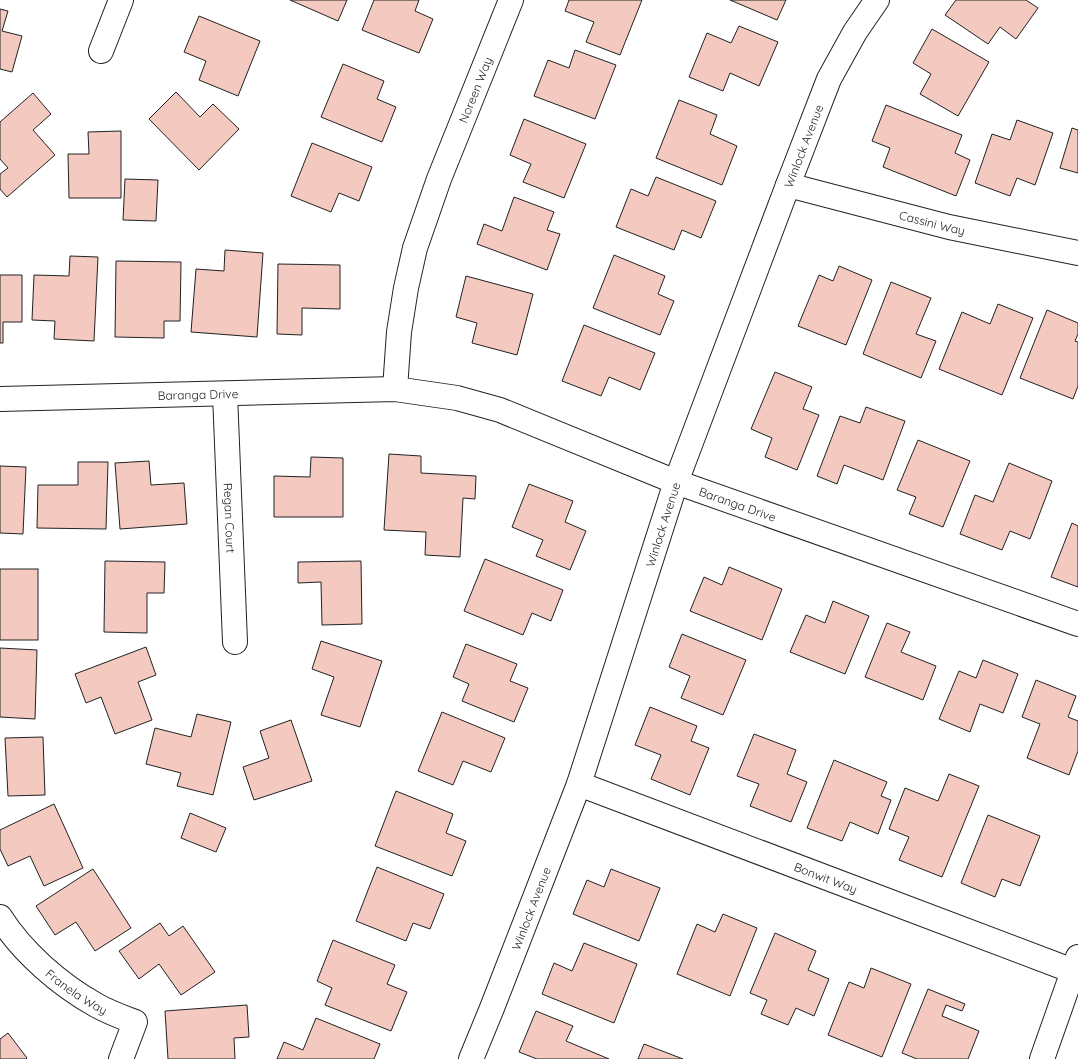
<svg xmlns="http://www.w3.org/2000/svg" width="1078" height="1059" viewBox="0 0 1078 1059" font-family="Quicksand,sans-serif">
	<rect width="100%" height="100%" fill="#fff"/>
	<g fill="#f3c9c0" stroke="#222">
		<path d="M290 0H347L338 21Z"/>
		<path d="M374 0H419L415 11 433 19 419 53 362 30Z"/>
		<path d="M569 0H642L620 55 586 42 594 22 565 11Z"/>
		<path d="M730 0H786L777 20Z"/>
		<path d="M956 0H1026L1038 8 1016 39 1000 27 988 44 945 15Z"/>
		<path d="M0 9 8 11 2 31 22 36 12 72 0 69Z"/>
		<path d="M199 16 260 41 238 96 199 80 206 61 184 52Z"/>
		<path d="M739 26 778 42 759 86 730 73 723 91 689 77 707 33 731 43Z"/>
		<path d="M932 29 989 62 958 116 920 94 931 74 913 63Z"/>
		<path d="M575 50 616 65 595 119 534 96 548 60 569 68Z"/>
		<path d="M343 64 384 81 377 99 396 107 382 142 321 117Z"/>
		<path d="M176 92 200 117 213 104 239 129 199 170 149 119Z"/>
		<path d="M33 93 51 114 33 130 55 155 7 197 0 189V174L8 168 0 159V122Z"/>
		<path d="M679 100 717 115 710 134 737 146 722 185 656 158Z"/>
		<path d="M886 105 962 135 955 153 970 160 956 196 883 167 890 148 872 141Z"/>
		<path d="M524 119 586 144 564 198 523 182 531 164 510 155Z"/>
		<path d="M1017 120 1053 133 1035 185 1017 178 1010 196 975 183 992 134 1010 140Z"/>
		<path d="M1072 128 1078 130V173L1060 168Z"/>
		<path d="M121 131V198H69L68 154H89L88 132Z"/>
		<path d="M312 143 372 167 359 201 339 193 331 212 291 196Z"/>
		<path d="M656 177 716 201 701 238 682 230 674 250 616 227 631 189 648 196Z"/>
		<path d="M125 179 158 180 156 221 123 220Z"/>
		<path d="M514 197 554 212 547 230 560 234 547 270 477 244 484 224 502 231Z"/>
		<path d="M225 250 263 253 257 337 191 332 196 269 224 271Z"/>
		<path d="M614 255 665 276 658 294 674 301 660 335 593 308Z"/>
		<path d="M70 256 98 257 94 341 54 339 55 321 32 320 34 275 69 276Z"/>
		<path d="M116 261 181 262 180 321H164V338L115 337Z"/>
		<path d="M278 264 340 265V309L302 308V335L277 334Z"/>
		<path d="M839 266 872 280 846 345 798 326 819 275 833 281Z"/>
		<path d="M0 275H22V322H3V343H0Z"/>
		<path d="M466 276 533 294 517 355 472 343 477 323 456 317Z"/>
		<path d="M891 282 931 298 916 334 936 341 921 378 863 354Z"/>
		<path d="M998 304 1033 318 1002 395 939 369 962 312 990 324Z"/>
		<path d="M1047 310 1078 323V334L1075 341 1078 342V386L1073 399 1020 378Z"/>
		<path d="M584 325 655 353 640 390 609 377 601 396 562 381Z"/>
		<path d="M775 372 812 387 803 409 819 415 797 470 765 457 772 438 751 429Z"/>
		<path d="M866 407 905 421 883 480 844 465 837 484 817 476 840 416 860 423Z"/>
		<path d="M918 440 970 461 943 527 909 514 916 497 897 490Z"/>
		<path d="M389 454 421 456V473L476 476 475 499 463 498 460 557 425 555 426 532 384 530Z"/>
		<path d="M311 457 343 458V517H274V476L310 477Z"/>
		<path d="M149 461 151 485 184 483 187 524 120 529 115 463Z"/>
		<path d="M78 462H108L106 529 37 528 38 485H78Z"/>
		<path d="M1009 463 1052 481 1030 539 1010 531 1002 550 960 534 975 495 993 502Z"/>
		<path d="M0 466 26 467 23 534 0 533Z"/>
		<path d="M529 484 573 501 565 522 586 531 570 570 536 556 543 540 512 527Z"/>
		<path d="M1072 523 1078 526V587L1051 577Z"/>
		<path d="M485 559 563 590 551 621 532 613 523 635 464 611Z"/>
		<path d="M105 561 165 562 164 593H147V633L104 632Z"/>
		<path d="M361 561 362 624 322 625 321 582 298 583V562Z"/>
		<path d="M729 567 782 589 762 640 690 611 704 577 722 585Z"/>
		<rect x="0" y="569" width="38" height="71"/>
		<path d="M833 601 869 616 845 674 790 652 806 615 825 623Z"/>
		<path d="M887 623 910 632 901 652 936 666 923 700 865 677Z"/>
		<path d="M682 634 746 660 723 715 681 698 690 676 669 667Z"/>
		<path d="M321 641 382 661 360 727 321 715 334 677 312 669Z"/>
		<path d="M466 644 517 664 510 681 528 688 514 722 462 701 469 684 453 677Z"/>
		<path d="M146 647 156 675 138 682 152 720 115 734 101 697 86 703 75 674Z"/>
		<path d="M0 648 37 650 35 719 0 717Z"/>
		<path d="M983 660 1018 674 1003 713 980 704 970 732 939 719 959 671 976 678Z"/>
		<path d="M1036 680 1076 696 1068 717 1078 721V751L1069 775 1027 758 1040 724 1022 717Z"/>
		<path d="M650 707 697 726 691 741 709 748 690 795 651 779 661 755 635 745Z"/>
		<path d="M442 712 505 738 491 772 463 761 453 785 418 771Z"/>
		<path d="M197 714 231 722 213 795 177 786 181 773 146 764 155 728 191 737Z"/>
		<path d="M291 720 312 781 254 800 243 767 269 758 260 731Z"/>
		<path d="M754 734 796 750 787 774 807 782 791 822 750 806 759 784 737 776Z"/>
		<path d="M43 737 45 795 8 796 5 738Z"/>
		<path d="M834 760 887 782 881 796 891 800 878 834 850 822 842 841 807 828Z"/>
		<path d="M949 774 979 786 942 877 899 860 909 837 889 829 905 788 938 801Z"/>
		<path d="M396 791 453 814 446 833 466 841 452 876 375 846Z"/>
		<path d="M54 804 83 868 44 886 30 856 8 866 0 849V830Z"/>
		<path d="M190 813 226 828 216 852 181 838Z"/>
		<path d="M988 815 1040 836 1020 886 1002 879 995 897 961 883Z"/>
		<path d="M377 867 444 894 430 929 413 923 406 941 356 921Z"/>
		<path d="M93 869 131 928 95 951 76 922 55 935 36 906Z"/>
		<path d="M611 869 660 888 639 941 573 914 587 880 604 887Z"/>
		<path d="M723 914 757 928 730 996 677 974 697 924 715 932Z"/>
		<path d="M160 923 169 936 183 926 215 972 181 995 159 964 139 979 119 951Z"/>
		<path d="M775 933 816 951 808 970 829 979 814 1016 796 1008 788 1025 761 1014 767 1000 750 993Z"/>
		<path d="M333 940 395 965 387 984 407 992 391 1031 325 1005 332 988 317 981Z"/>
		<path d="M584 943 637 964 614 1023 542 994 554 963 572 971Z"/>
		<path d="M871 968 911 984 882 1057 828 1035 849 982 864 988Z"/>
		<path d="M928 989 965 1004 962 1011 946 1005 942 1016 979 1031 968 1059H917L902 1053Z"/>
		<path d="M247 1005 249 1037 234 1038 235 1059H168L165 1011Z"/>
		<path d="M536 1011 573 1026 566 1041 609 1059H537L519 1052Z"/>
		<path d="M316 1018 380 1044 374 1059H277L284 1042 303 1050Z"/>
		<path d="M8 1033 27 1058 26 1059H0V1039Z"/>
		<path d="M644 1044 683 1059H638Z"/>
	</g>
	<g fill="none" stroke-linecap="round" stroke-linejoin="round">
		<g stroke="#222" stroke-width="26">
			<g id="street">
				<path d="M101 51 121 0"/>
				<path id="s1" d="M788 185 949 227 1078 253"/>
				<path id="s2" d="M395 389 399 332 406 288 415 248 439 179 511 0"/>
				<path id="s3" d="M225 394 235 642"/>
				<path id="s4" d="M0 399 395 389 457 398 500 410 676 482 1078 624"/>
				<path id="s5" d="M579 784 1073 971"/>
				<path id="s6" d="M0 917C22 952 60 985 96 1005 108 1012 122 1017 135 1022L121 1059"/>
				<path id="s7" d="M471 1059 492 1008 579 784 676 482 788 185 829 79 855 32 877 0"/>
				<path d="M1042 1059 1078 957"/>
			</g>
		</g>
		<use href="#street" stroke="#fff" stroke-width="24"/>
	</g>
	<g text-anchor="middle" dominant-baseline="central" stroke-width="4" stroke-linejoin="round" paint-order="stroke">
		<g font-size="12" fill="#222" stroke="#fff">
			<text stroke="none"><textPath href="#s2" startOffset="312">Noreen Way</textPath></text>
			<text stroke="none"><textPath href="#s7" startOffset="972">Winlock Avenue</textPath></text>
			<text stroke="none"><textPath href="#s1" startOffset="149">Cassini Way</textPath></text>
			<text stroke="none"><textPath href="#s4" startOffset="198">Baranga Drive</textPath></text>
			<text stroke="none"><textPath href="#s4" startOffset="758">Baranga Drive</textPath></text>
			<text stroke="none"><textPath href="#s3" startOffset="124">Regan Court</textPath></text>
			<text stroke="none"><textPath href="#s7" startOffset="568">Winlock Avenue</textPath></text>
			<text stroke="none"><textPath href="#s5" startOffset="264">Bonwit Way</textPath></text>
			<text stroke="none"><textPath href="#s7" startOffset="162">Winlock Avenue</textPath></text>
			<text stroke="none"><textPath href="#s6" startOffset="108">Franela Way</textPath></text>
		</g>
	</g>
</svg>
